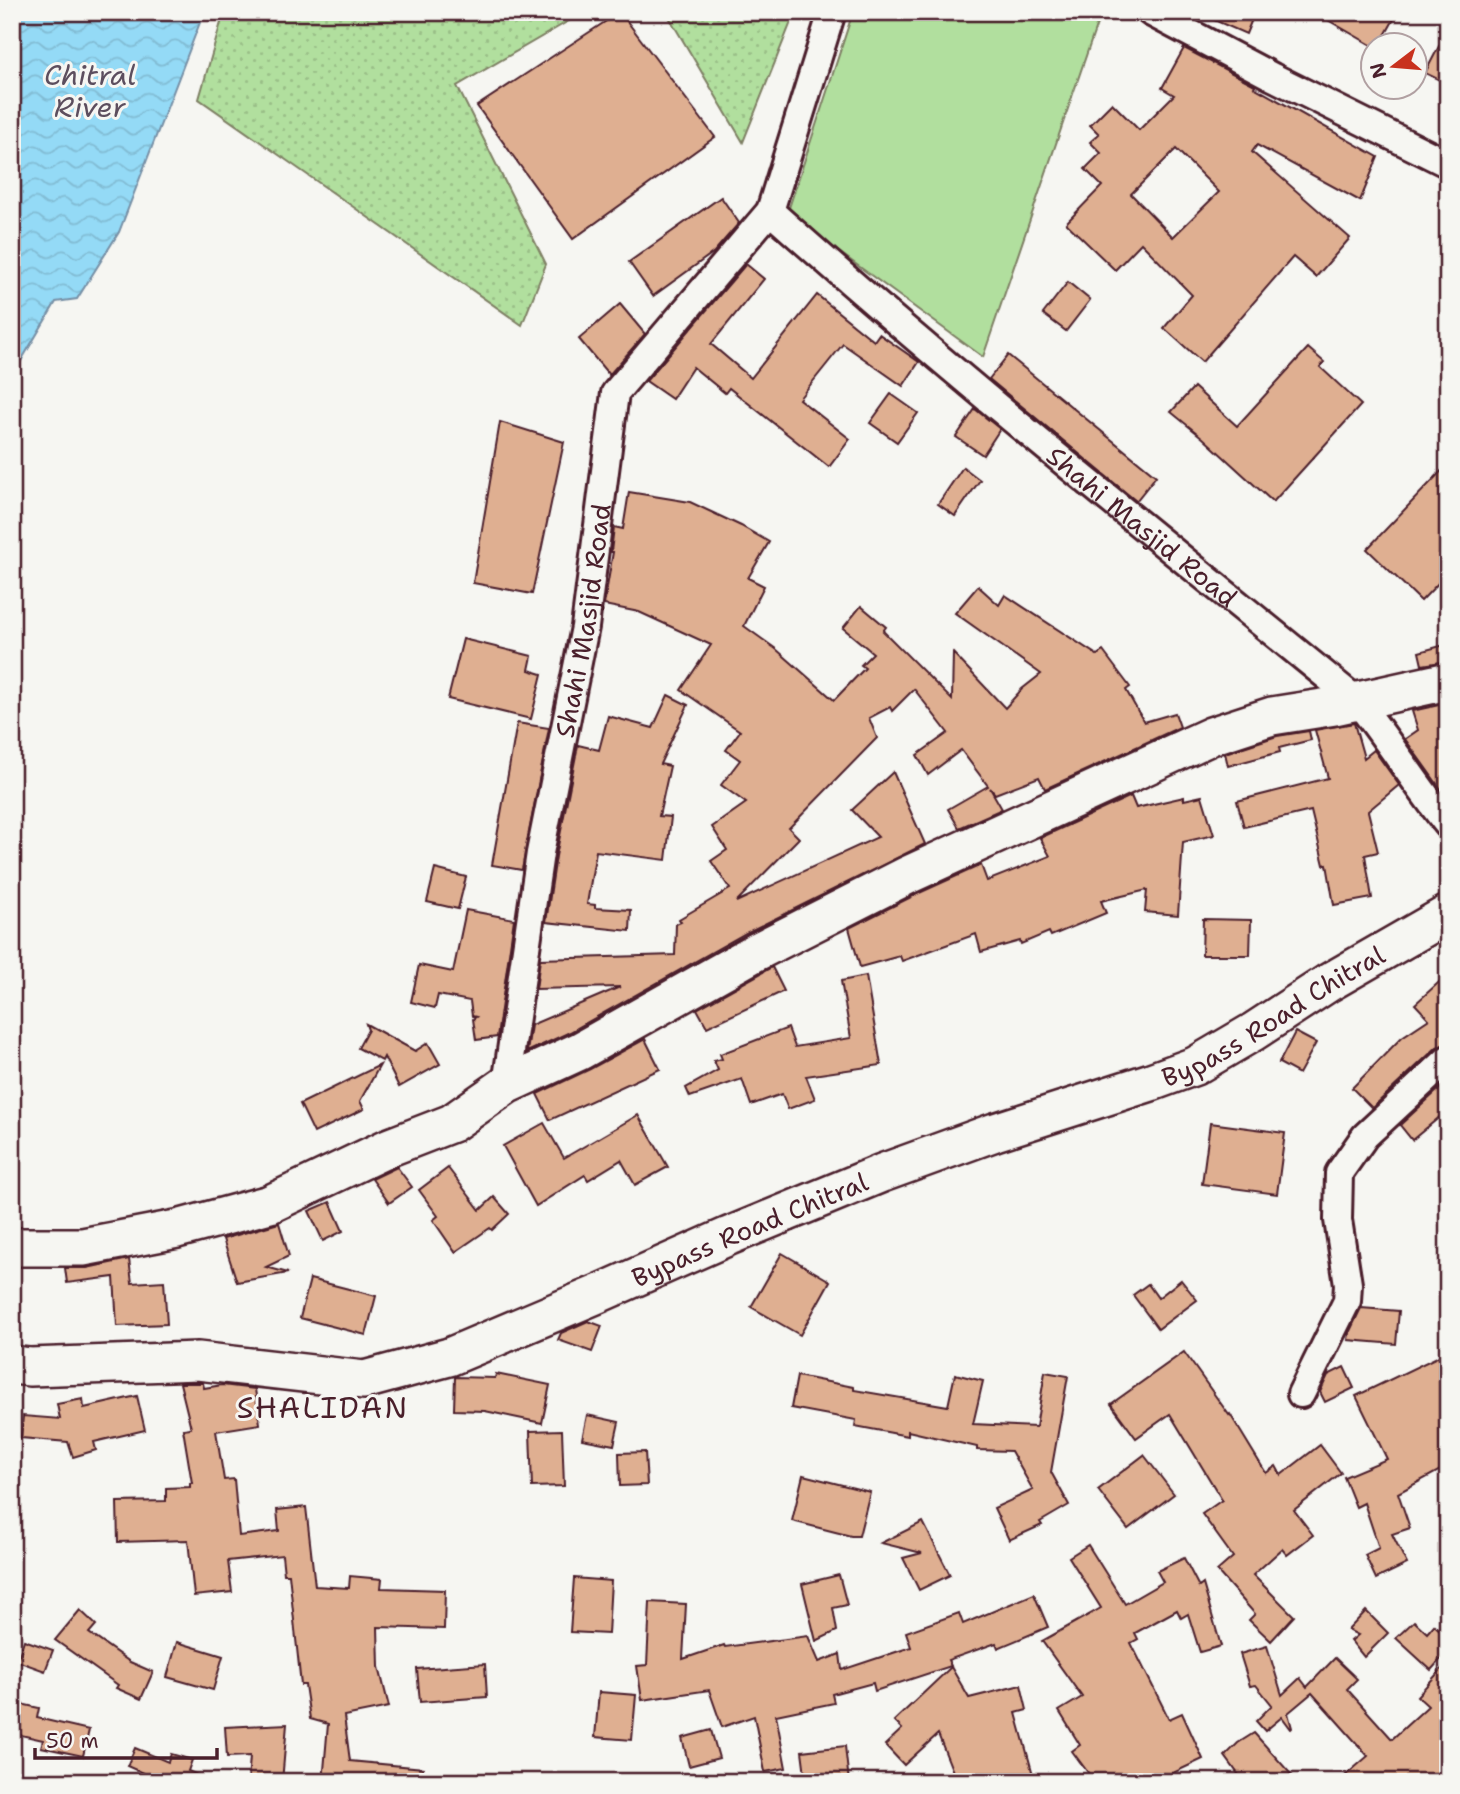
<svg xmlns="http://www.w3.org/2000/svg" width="1460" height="1794" viewBox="0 0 1460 1794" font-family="'Shantell Sans',sans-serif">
	<defs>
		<pattern id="garden-dots" width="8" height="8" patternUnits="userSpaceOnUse" patternTransform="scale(1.75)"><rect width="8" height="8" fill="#b1df9e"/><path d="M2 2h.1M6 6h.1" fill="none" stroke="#9abf88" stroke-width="1.8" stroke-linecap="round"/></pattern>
		<pattern id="water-waves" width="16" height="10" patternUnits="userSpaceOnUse" patternTransform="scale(1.75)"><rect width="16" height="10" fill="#94daf6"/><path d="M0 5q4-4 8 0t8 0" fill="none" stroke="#81bbd3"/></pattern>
	</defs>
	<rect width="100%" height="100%" fill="#f6f6f2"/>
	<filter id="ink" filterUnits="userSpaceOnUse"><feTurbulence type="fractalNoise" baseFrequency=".0143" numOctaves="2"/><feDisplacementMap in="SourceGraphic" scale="14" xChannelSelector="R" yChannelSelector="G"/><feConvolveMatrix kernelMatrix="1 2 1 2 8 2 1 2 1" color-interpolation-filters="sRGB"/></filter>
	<g filter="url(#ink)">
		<g fill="url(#garden-dots)" stroke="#7e7f64" stroke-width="2">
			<path d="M224 12H584L457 86 546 264 522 325 199 99Z"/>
			<path d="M666 12H795L743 142Z"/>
		</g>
		<path fill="#b1df9e" stroke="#7e7f64" stroke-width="2" d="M853 12H1101L983 357 787 214Z"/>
		<path fill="url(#water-waves)" stroke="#768fa5" stroke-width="2" d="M12 12H204L119 232 77 299 56 302 12 376Z"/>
		<g fill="#dfaf91" stroke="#4a1f2b" stroke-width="2" fill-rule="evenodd">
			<path d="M620 12 715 137 573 239 477 106Z"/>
			<path d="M1196 12H1255L1246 34Z"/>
			<path d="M1314 12H1398L1379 46H1373Z"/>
			<path d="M1448 29V84L1425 73Z"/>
			<path d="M1184 48 1255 85 1254 87 1378 157 1360 201 1257 145 1252 152 1350 238 1316 277 1293 257 1202 362 1164 328 1192 295 1141 243 1115 270 1066 223 1102 186 1085 169 1101 153 1090 142 1099 134 1090 125 1112 103 1139 130 1174 95 1162 88ZM1176 149 1219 192 1173 237 1131 194Z"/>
			<path d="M721 197 739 223 714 252 653 296 629 262Z"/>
			<path d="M746 264 764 279 711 344 751 378 817 295 874 341 879 334 919 362 903 386 843 344 799 399 850 439 829 467 729 388 725 393 693 367 672 399 646 381Z"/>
			<path d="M1068 282 1090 300 1066 331 1043 314Z"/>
			<path d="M620 304 645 334 609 375 579 339Z"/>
			<path d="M1308 348 1324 362 1320 367 1361 405 1273 502 1203 438 1171 412 1194 387 1237 426Z"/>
			<path d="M1008 355 1156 476 1136 501 989 379Z"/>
			<path d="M891 394 918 413 897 442 870 423Z"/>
			<path d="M975 409 1000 429 983 455 956 437Z"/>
			<path d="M500 422 564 442 532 594 473 583Z"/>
			<path d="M1448 464V573L1421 601 1367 549Z"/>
			<path d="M963 467 980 480 955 516 938 504Z"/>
			<path d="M629 492 690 502 741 526 769 542 748 578 764 586 744 626 776 649 834 700 865 668 861 665 873 653 843 628 861 606 886 627 883 631 952 700 953 653 1005 708 1022 689 1041 674 955 613 978 586 999 605 1005 595 1097 655 1103 651 1130 687 1126 690 1144 722 1175 713 1180 727 1045 789 1039 777 995 794 990 788 1002 809 959 828 948 809 988 786 961 750 928 775 917 755 948 733 914 689 892 711 890 707 869 718 877 738 789 828 799 838 736 902 878 837 852 810 893 772 925 844 746 933 570 1032 527 1052 531 1025 620 987 536 989 540 959 675 955 676 924 681 922 679 919 730 889 711 861 727 850 712 827 746 803 721 785 740 760 726 750 740 731 681 690 711 645 639 612 604 605 613 552H611L614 527 623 529Z"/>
			<path d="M463 639 532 656 529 670 542 674 531 719 448 699Z"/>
			<path d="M1448 644V661L1422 665 1419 652Z"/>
			<path d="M668 695 688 705 660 764 670 766 659 816 671 817 666 860 596 851 587 904 595 905V908L631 910 630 931 546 922 556 856 578 745 599 750 608 716 653 728Z"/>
			<path d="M1448 703V799L1405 739 1418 730 1412 711Z"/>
			<path d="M517 723 549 728 522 870 492 865Z"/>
			<path d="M1354 723 1364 758 1374 750 1399 785 1368 811 1378 852 1365 855 1372 898 1334 905 1327 864 1324 865 1311 811 1244 827 1237 801 1328 778 1315 730Z"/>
			<path d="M1309 731 1311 740 1279 748 1280 752 1228 766 1225 753 1277 736Z"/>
			<path d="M1131 796 1136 808 1184 797V800L1202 796 1214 835 1183 842 1178 915 1145 912 1147 890 1101 901 1106 913 1051 936 1049 932 1021 944 1020 941 981 952 976 934 902 961 900 956 860 967 849 928 917 894 981 865 987 881 1050 856 1040 838Z"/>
			<path d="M435 869 466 877 458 909 427 902Z"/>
			<path d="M466 910 514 919 497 1037 476 1040 473 1019 476 1017 472 1016 470 1001 438 995 435 1008 411 1002 419 965 453 972Z"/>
			<path d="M1203 919 1251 920 1250 955H1202Z"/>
			<path d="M772 967 784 991 707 1027 697 1009Z"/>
			<path d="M1448 974V1044L1437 1047 1372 1108 1352 1088 1402 1037 1429 1019 1415 1004Z"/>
			<path d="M866 976 881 1065 806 1076 815 1099 788 1109 782 1094 751 1105 742 1079 690 1097 686 1088 718 1070 714 1061 722 1059 720 1054 788 1028 795 1047 851 1038 841 981Z"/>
			<path d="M366 1024 415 1051 428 1043 440 1064 399 1087 384 1057 382 1061 358 1048 368 1030Z"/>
			<path d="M1295 1032 1316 1043 1299 1074 1279 1063Z"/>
			<path d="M645 1039 660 1069 550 1120 537 1094 590 1069Z"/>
			<path d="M380 1065 360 1101 364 1109 314 1133 300 1104Z"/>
			<path d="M1448 1081V1110L1412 1140 1400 1125Z"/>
			<path d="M638 1115 668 1167 635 1185 621 1160 588 1180 585 1175 536 1206 503 1146 544 1123 564 1158Z"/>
			<path d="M1210 1123 1285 1133 1277 1194 1202 1184Z"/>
			<path d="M397 1167 412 1187 389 1203 372 1179Z"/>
			<path d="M448 1168 480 1210 494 1197 509 1214 492 1230 490 1228 455 1252 433 1220 438 1216 419 1190Z"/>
			<path d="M330 1202 343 1231 323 1241 309 1211Z"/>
			<path d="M279 1223 289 1256 266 1267 288 1273 237 1282 223 1239Z"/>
			<path d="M782 1253 830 1281 800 1335 751 1307Z"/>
			<path d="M129 1259 132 1283 164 1281 167 1324 117 1326 114 1277 67 1283 65 1268H87Z"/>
			<path d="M310 1279 376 1296 366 1335 300 1318Z"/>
			<path d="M1181 1280 1197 1300 1158 1329 1133 1295 1148 1284 1158 1298Z"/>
			<path d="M1361 1308 1399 1311 1396 1344 1348 1340 1349 1333Z"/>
			<path d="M588 1321 602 1326 592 1352 558 1340 561 1333Z"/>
			<path d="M1184 1352 1229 1415 1230 1414 1266 1473 1276 1466 1281 1475 1320 1445 1341 1473 1294 1510 1313 1535 1287 1555 1282 1549 1253 1575 1294 1616 1271 1641 1249 1620 1255 1614 1217 1571 1233 1557 1202 1514 1222 1500 1170 1414 1136 1438 1111 1404Z"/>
			<path d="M1439 1356 1448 1372V1466L1398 1493 1410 1528 1392 1534 1407 1564 1376 1579 1365 1555 1379 1548 1364 1503 1356 1507 1344 1477 1387 1459 1356 1396Z"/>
			<path d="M1344 1367 1354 1388 1325 1402 1320 1392 1328 1375Z"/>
			<path d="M1045 1372 1068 1376 1051 1472 1069 1505 1040 1522 1042 1525 1009 1540 994 1508 1033 1490 1011 1451 977 1450V1447L908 1431V1436L855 1426 856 1420 791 1408 797 1376 854 1387V1390L948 1406 955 1374 983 1381 973 1424 1036 1427Z"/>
			<path d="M496 1374 550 1385 542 1423 485 1411 454 1410 455 1377 495 1378Z"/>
			<path d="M180 1383H203L204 1388 222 1385 255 1389 260 1424 216 1431 224 1480 234 1479 239 1536 279 1531 277 1510 306 1507 315 1586 349 1588 350 1576 382 1579 381 1588 445 1590 444 1629 378 1627 379 1667 389 1707 344 1716 350 1761 423 1768 422 1782H323L328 1724 310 1719 305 1685H301L289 1574H284L282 1555 228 1561 232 1592 194 1596 188 1540 118 1542 117 1502 166 1501V1488L190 1487V1483H192L183 1429 191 1428Z"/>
			<path d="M137 1396 145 1430 94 1442 96 1450 73 1457 68 1442 21 1438 23 1416 60 1419 57 1404 83 1399 84 1408Z"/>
			<path d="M587 1415 619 1422 614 1445 582 1439Z"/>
			<path d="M562 1430 564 1486 532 1487 530 1431Z"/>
			<path d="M645 1452 647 1485 620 1486 619 1453Z"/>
			<path d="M1144 1455 1174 1494 1128 1529 1098 1490Z"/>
			<path d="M803 1475 870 1492 859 1536H851L792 1521Z"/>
			<path d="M923 1522 950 1575 919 1590 903 1558 922 1553 881 1543Z"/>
			<path d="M1088 1545 1125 1604 1163 1582 1157 1571 1184 1558 1199 1587 1203 1584 1221 1646 1200 1652 1188 1614 1181 1618 1177 1610 1135 1633 1138 1639 1131 1643 1169 1719 1182 1713 1203 1759 1154 1782H1095L1072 1751 1080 1745 1059 1711 1082 1697 1042 1641 1101 1608 1069 1557Z"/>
			<path d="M839 1575 847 1605 833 1608 837 1631 816 1641 802 1584Z"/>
			<path d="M574 1578 611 1581 608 1634 570 1632Z"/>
			<path d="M1034 1594 1048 1627 998 1648 996 1643 948 1660 951 1666 875 1691 873 1683 832 1694 834 1703 776 1715 786 1768 765 1772 754 1716 722 1727 709 1690 642 1700 637 1666 647 1665 650 1602 686 1604 683 1659 724 1645 725 1647 808 1636 819 1662 840 1654 842 1670 911 1647 906 1632 959 1613 963 1624Z"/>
			<path d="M80 1610 96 1625 89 1633 130 1662 153 1672 141 1699 116 1688 118 1685 55 1640Z"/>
			<path d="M1366 1611 1388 1633 1364 1657 1351 1641 1358 1635 1348 1630Z"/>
			<path d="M1414 1621 1427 1633 1434 1625 1448 1637V1651L1431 1670 1396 1638Z"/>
			<path d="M24 1640 53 1650 45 1671 17 1661Z"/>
			<path d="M177 1642 223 1656 213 1690 167 1677Z"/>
			<path d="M1267 1646 1282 1695 1300 1678 1307 1687 1335 1658 1357 1679 1347 1689 1392 1739 1428 1706 1417 1696 1448 1662V1782H1338L1368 1756 1312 1693 1288 1713 1292 1728 1291 1729 1282 1717 1265 1731 1256 1721 1272 1705 1256 1685 1250 1686 1240 1654Z"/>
			<path d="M485 1664 487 1697 420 1702 417 1669Z"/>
			<path d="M951 1667 969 1698 1021 1685 1027 1710 1016 1713 1035 1782H1003L1001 1775 984 1782H957L938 1734 904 1765 885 1745 902 1729 894 1721Z"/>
			<path d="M599 1692 636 1695 632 1740 595 1737Z"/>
			<path d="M12 1702 39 1708 37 1718 89 1730 83 1756 41 1747 43 1740 12 1733Z"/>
			<path d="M287 1724 282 1782H248L250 1756 227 1757 225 1727Z"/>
			<path d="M711 1730 719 1758 689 1766 682 1738Z"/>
			<path d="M1254 1733 1298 1782H1244L1225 1756 1238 1743Z"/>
			<path d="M845 1746 849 1782H806L802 1751Z"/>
			<path d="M135 1748 168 1762 171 1754 192 1760 188 1771 214 1782H163L127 1766Z"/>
		</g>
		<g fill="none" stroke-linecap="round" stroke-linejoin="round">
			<g stroke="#4a1f2b" stroke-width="32">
				<g id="street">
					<path d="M1150 12 1273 77 1448 164"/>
					<path id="s1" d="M770 211C960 381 1160 540 1357 701 1389 741 1416 785 1448 825"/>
					<path id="s2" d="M506 1085 540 853 585 627 615 393 770 211 832 12"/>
					<path d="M1301 1394 1347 1301 1348 1284 1338 1220 1339 1173 1365 1136 1448 1059"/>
				</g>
			</g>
			<g stroke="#4a1f2b" stroke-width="42">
				<g id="secondary">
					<path d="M12 1247H83L177 1229 270 1204 390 1147 452 1123 506 1085 580 1051 756 952 908 875 1211 736 1272 716 1335 706 1448 681"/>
					<path id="s3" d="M12 1365 30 1367 198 1361 364 1380 449 1357 598 1294 729 1236 882 1173 995 1132 1151 1082 1195 1066 1253 1032 1328 983 1448 914"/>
				</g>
			</g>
			<use href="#street" stroke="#f6f6f2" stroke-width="26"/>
			<use href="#secondary" stroke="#f6f6f2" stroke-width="37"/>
		</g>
	</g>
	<g text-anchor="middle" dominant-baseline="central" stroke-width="6" stroke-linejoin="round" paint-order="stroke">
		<g font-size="26" fill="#4a1f2b" stroke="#f6f6f2">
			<text stroke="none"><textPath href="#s1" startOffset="488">Shahi Masjid Road</textPath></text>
			<text stroke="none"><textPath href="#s2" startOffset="471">Shahi Masjid Road</textPath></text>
			<text stroke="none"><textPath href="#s3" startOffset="1335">Bypass Road Chitral</textPath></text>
			<text stroke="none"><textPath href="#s3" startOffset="768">Bypass Road Chitral</textPath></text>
		</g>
		<g font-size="28" font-style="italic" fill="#5c4e5e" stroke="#f6f6f2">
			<text x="90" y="75">Chitral<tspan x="90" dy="32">River</tspan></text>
		</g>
		<g font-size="30" letter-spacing="2" fill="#4a1f2b" stroke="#f6f6f2">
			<text x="323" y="1407">SHALIDAN</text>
		</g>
	</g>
	<rect width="1460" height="1794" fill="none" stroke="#f6f6f2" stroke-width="42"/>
	<rect x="21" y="21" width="1418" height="1752" fill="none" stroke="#4a1f2b" stroke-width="2.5" filter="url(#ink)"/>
	<g transform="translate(1394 66) rotate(254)"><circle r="33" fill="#f6f6f2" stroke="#b1a0a2" stroke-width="2"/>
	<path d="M0-5L12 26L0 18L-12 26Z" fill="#c8321e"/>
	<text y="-10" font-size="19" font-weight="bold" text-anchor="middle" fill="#4a1f2b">N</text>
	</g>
	<path d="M35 1748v10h182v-10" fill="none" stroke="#4a1f2b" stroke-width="3.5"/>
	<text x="46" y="1748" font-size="21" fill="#4a1f2b" stroke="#f6f6f2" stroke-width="5" paint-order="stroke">50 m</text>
</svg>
